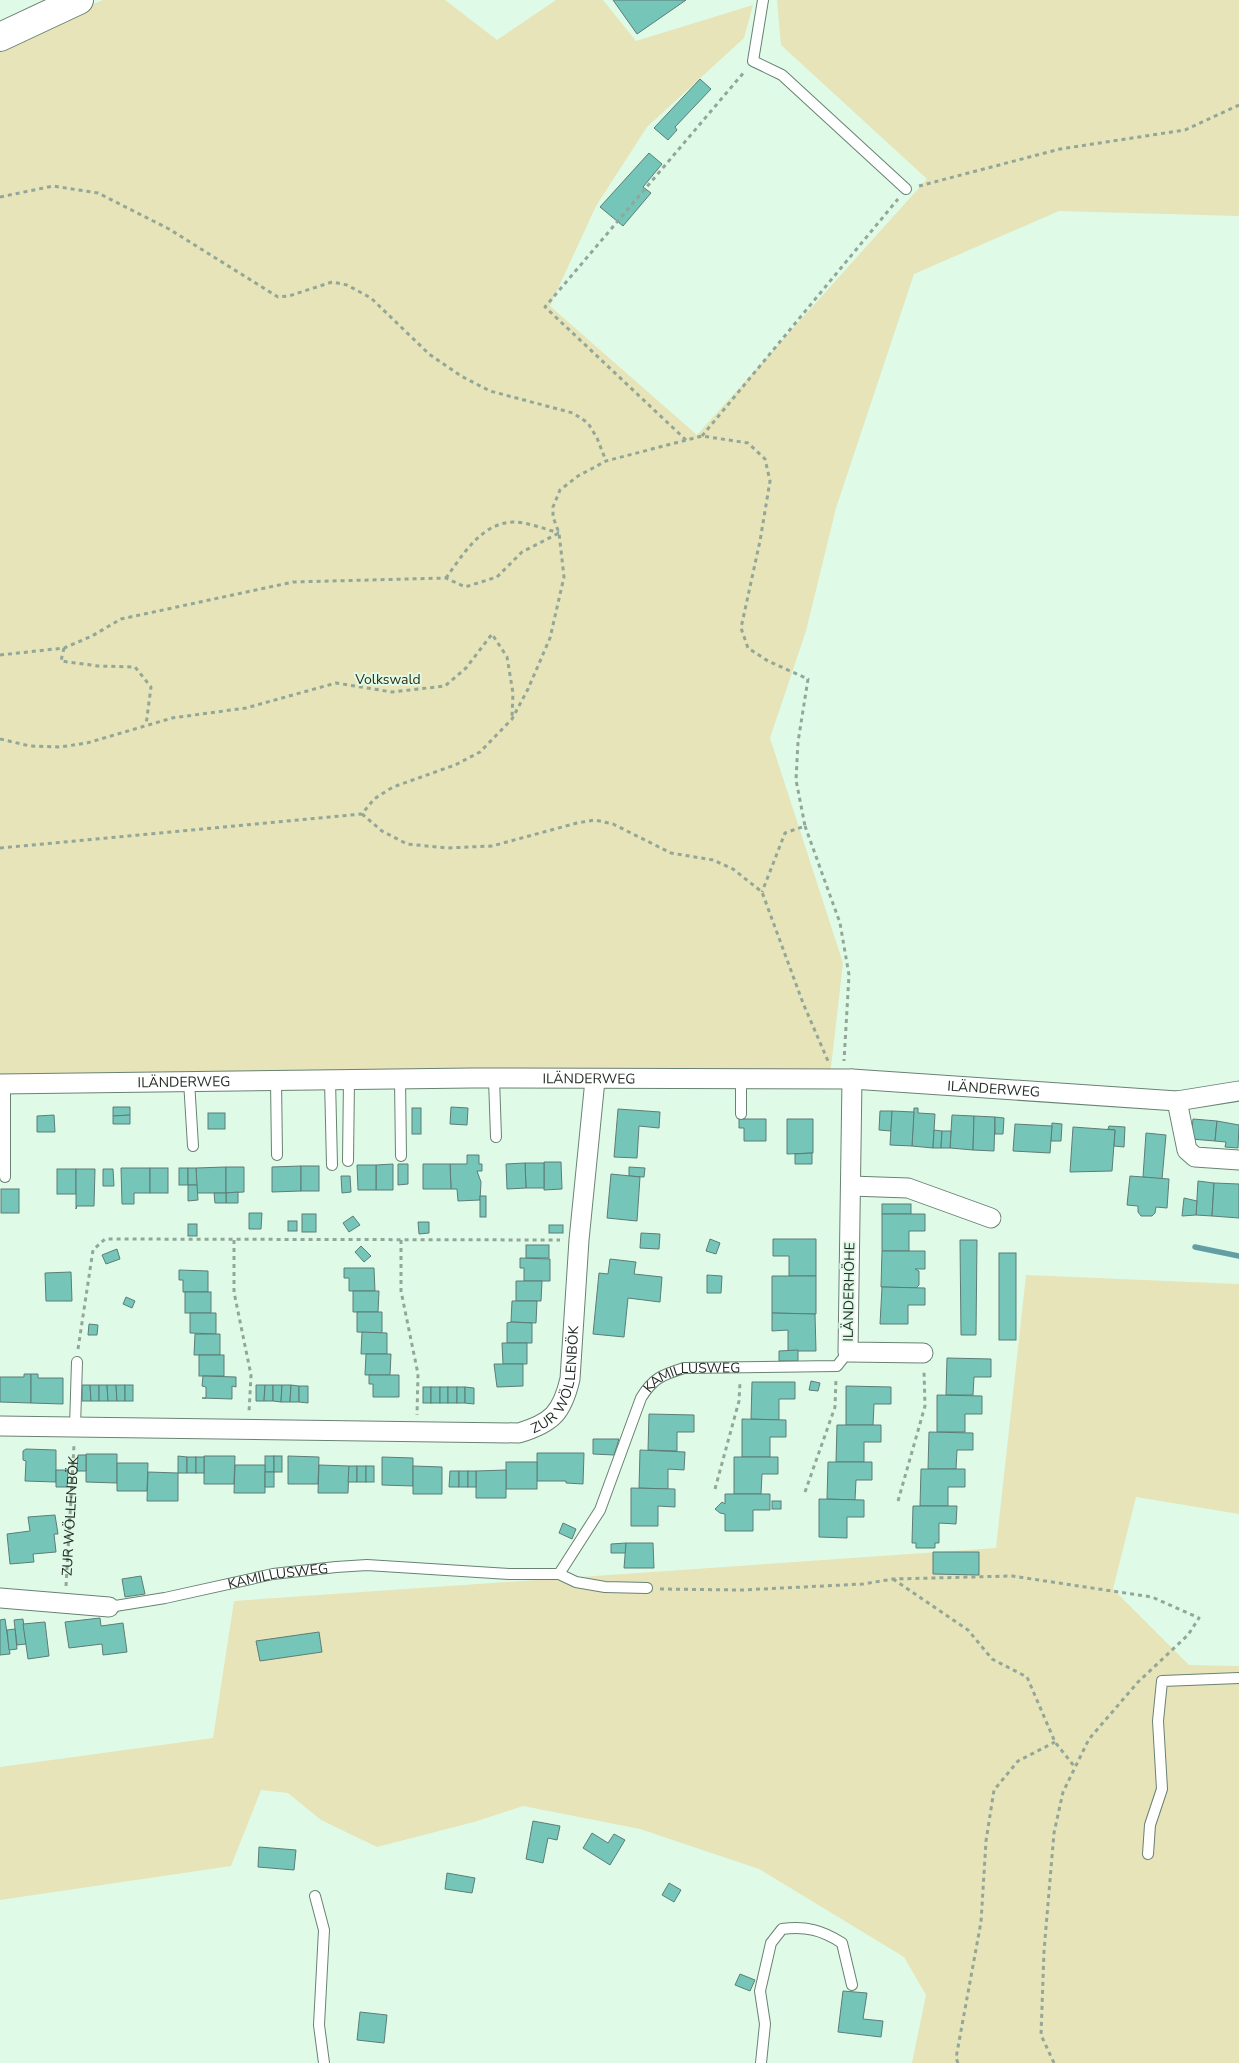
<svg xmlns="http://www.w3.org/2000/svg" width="1239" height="2063" viewBox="0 0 1239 2063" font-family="'Nunito Sans',sans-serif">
	<rect width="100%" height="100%" fill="#dffbe8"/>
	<g fill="#e6e4b8">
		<path d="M103 0H445L497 40 556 0H603L636 41 753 5 744 38 647 127 596 206 550 306 697 435 927 179 781 45 777 0H1239V216L1059 211 914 274 836 508 806 631 770 738 843 963 830 1076 0 1083V43Z"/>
		<path d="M1026 1275 1239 1284V1514L1136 1497 1113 1589 1189 1665 1239 1666V2063H912L926 1995 904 1957 759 1869 640 1829 523 1806 474 1822 377 1847 321 1820 288 1793 261 1790 231 1866 0 1900V1767L213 1738 234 1601 996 1548Z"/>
	</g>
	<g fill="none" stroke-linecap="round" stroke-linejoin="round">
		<path stroke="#629ea4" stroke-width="5.5" d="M1195 1247 1239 1256"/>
	</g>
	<g fill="#75c5b8" stroke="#5d7d77">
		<path d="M613 0H686L637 34Z"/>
		<path d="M700 79 711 89 675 127 677 130 668 140 654 128Z"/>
		<path d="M649 153 662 164 643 187 651 193 623 226 600 207Z"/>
		<path d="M113 1107H130V1115L113 1116Z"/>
		<path d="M451 1107 468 1108 467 1125 450 1124Z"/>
		<rect x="412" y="1108" width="9" height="26"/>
		<path d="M914 1108H918V1113L935 1114 933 1148 912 1146Z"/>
		<path d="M618 1109 660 1112 659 1128 639 1126 637 1158 614 1157Z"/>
		<path d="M880 1111H892L891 1131 879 1130Z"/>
		<path d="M892 1111 914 1112 912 1146 890 1145Z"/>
		<rect x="208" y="1113" width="17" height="16"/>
		<path d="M54 1115 55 1132H37V1116Z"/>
		<path d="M130 1115V1124H113V1116Z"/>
		<path d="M952 1115 974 1116 973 1150 950 1148Z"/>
		<path d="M974 1116 995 1117 994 1151 973 1150Z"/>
		<path d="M995 1117 1004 1118 1003 1134H995Z"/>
		<path d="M739 1119H766V1141H744V1128H739Z"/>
		<path d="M787 1119H813V1153L787 1154Z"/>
		<path d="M1193 1119 1217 1121 1215 1141 1191 1139Z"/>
		<path d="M1217 1121 1239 1125 1238 1148 1225 1147 1226 1142 1215 1141Z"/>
		<path d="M1052 1123 1062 1124 1061 1141H1051Z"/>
		<path d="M1015 1124 1052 1126 1050 1153 1013 1151Z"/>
		<path d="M1109 1126 1125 1127 1124 1147 1114 1146 1115 1130 1108 1129Z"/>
		<path d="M1073 1127 1115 1130 1112 1171 1070 1172Z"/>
		<path d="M934 1130 942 1131 941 1148H933Z"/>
		<path d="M942 1131H951L950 1148H941Z"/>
		<path d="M1146 1133 1166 1135 1162 1179 1143 1177Z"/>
		<path d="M812 1153V1164H795V1154Z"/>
		<path d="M467 1155H479V1164H482V1171H477L481 1182 480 1200 458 1201 457 1189H451L450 1164H467Z"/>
		<path d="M544 1162H561L562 1189 544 1190Z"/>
		<path d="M525 1163H544V1188H526Z"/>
		<path d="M525 1163 526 1188 507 1189 506 1164Z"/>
		<path d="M393 1164V1190H376V1165Z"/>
		<path d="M398 1164H408V1184L398 1185Z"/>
		<path d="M423 1164H450L451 1189H423Z"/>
		<path d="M357 1165H376V1190H358Z"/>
		<path d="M301 1166V1191L272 1192V1167Z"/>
		<rect x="301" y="1166" width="18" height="25"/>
		<path d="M226 1167V1193H197L196 1168Z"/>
		<path d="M226 1167H244V1192L226 1193Z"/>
		<path d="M629 1167 645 1168 644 1177 629 1176Z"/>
		<path d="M121 1168H150V1193H134V1204H122Z"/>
		<rect x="150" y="1168" width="18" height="25"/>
		<rect x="179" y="1168" width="9" height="17"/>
		<path d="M188 1168H196L197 1185H188Z"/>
		<rect x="57" y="1169" width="19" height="25"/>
		<path d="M76 1169H95L94 1206H77L76 1209Z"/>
		<path d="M103 1169H113L114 1186H103Z"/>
		<path d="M611 1174 640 1177 637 1221 607 1218Z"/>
		<path d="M341 1176H350L351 1192 342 1193Z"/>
		<path d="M1130 1176 1169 1179 1167 1208 1156 1207 1155 1213 1152 1216H1141L1138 1212V1206L1127 1205Z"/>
		<path d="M1198 1181 1214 1183 1212 1216 1196 1215Z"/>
		<path d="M1214 1183 1239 1184V1218L1212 1216Z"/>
		<path d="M188 1185H197L198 1200 188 1201Z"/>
		<rect x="1" y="1189" width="18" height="24"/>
		<path d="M238 1192V1203H226V1193Z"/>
		<path d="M214 1193H226V1203H215Z"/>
		<rect x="480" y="1196" width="6" height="21"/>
		<path d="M1184 1198 1197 1201 1196 1215 1182 1216Z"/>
		<rect x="882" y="1204" width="29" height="10"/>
		<path d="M249 1213H262L261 1229H249Z"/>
		<rect x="302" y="1214" width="14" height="18"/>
		<path d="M882 1214H925V1231H909V1251H882Z"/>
		<path d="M353 1216 360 1225 349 1232 343 1223Z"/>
		<rect x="288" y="1221" width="9" height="10"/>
		<path d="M418 1222H429V1233L419 1234Z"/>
		<rect x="188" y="1224" width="9" height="12"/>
		<rect x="549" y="1225" width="14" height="8"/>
		<path d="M641 1233 660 1234 659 1249 640 1248Z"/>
		<path d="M710 1239 720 1243 716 1254 706 1251Z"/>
		<path d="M773 1239H816V1276H789V1256H773Z"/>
		<path d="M960 1240H977L976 1335H961Z"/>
		<rect x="526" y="1245" width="23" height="13"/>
		<path d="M361 1246 371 1256 364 1262 355 1252Z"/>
		<path d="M117 1249 120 1259 106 1264 102 1255Z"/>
		<path d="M882 1251H925V1269H915L919 1271V1285L916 1288 881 1287Z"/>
		<rect x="999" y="1253" width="17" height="87"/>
		<path d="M520 1258 550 1259V1281H524V1268H520Z"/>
		<path d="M610 1259 636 1262 634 1274 662 1277 660 1302 628 1298 624 1337 593 1334 599 1273 608 1274Z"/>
		<path d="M344 1268H374L375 1291H349V1278H344Z"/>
		<path d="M179 1270 208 1271V1292H183V1280H179Z"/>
		<path d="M71 1272 72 1301H46L45 1273Z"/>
		<path d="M707 1275 722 1276 721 1293H707Z"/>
		<path d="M772 1276H816V1314L772 1313Z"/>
		<path d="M516 1281H542L541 1301H516Z"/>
		<path d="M882 1287 925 1288V1305H908V1324H880Z"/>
		<path d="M353 1291H379L378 1312H353Z"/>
		<rect x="185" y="1292" width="26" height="21"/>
		<path d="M126 1297 135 1301 132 1308 123 1304Z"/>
		<path d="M512 1301H537L536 1323 511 1322Z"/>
		<path d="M357 1312H382V1333L357 1332Z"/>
		<path d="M190 1313H216V1334L190 1333Z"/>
		<path d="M772 1313 815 1314 816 1351H788V1330L772 1331Z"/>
		<path d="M511 1322 532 1323V1343H507V1323Z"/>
		<path d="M89 1324 98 1325 97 1335H88Z"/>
		<path d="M362 1332 387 1333V1354H361Z"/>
		<path d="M195 1334H220V1355H194Z"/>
		<path d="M502 1343H527V1364H503Z"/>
		<path d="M798 1350V1361H779V1351Z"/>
		<path d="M366 1354H391L390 1375H365Z"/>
		<rect x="199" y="1355" width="25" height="21"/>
		<path d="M947 1358 991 1359V1377H974L973 1395H946Z"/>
		<path d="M494 1364H523V1386L497 1387Z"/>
		<path d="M24 1374H31V1403L0 1402V1377H24Z"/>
		<path d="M31 1374H38V1378H63V1404L31 1403Z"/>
		<path d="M369 1375H399V1397H373V1384H369Z"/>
		<path d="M203 1376 236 1377V1387L232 1386V1399L202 1398H206V1387L202 1386Z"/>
		<path d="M811 1381 820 1383 818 1391 809 1390Z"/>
		<path d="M752 1382H795V1399H779V1420L751 1419Z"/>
		<path d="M82 1385H90L91 1401H82Z"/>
		<path d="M90 1385H99V1401H91Z"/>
		<path d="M99 1385H107L108 1401H99Z"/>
		<path d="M107 1385H116L117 1401H108Z"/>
		<path d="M116 1385H125V1401H117Z"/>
		<rect x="125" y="1385" width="8" height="16"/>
		<path d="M256 1385H265L264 1401H256Z"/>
		<path d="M265 1385H273V1401H264Z"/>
		<path d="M273 1385H282L281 1402 273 1401Z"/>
		<path d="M282 1385H291L290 1402H281Z"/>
		<path d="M291 1385 299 1386V1402H290Z"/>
		<path d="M299 1386H308V1403L299 1402Z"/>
		<path d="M846 1386 891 1387V1404H874L873 1425H846Z"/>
		<rect x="423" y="1387" width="8" height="16"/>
		<rect x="431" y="1387" width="9" height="16"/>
		<rect x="440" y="1387" width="8" height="16"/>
		<rect x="448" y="1387" width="9" height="16"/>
		<rect x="457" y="1387" width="8" height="16"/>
		<path d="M465 1387 474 1388V1404L465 1403Z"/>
		<path d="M937 1395 982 1396V1414H965V1432H937Z"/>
		<path d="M649 1414 694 1415V1432H677V1451L648 1450Z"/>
		<path d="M742 1419 786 1420V1437H770V1457H742Z"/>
		<path d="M837 1425H881V1442H864V1462H836Z"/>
		<path d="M929 1432 973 1433V1450H957L956 1469H928Z"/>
		<path d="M593 1439H619L614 1455 593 1454Z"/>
		<path d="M26 1449 56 1450V1482L25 1481 26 1461 23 1460V1451Z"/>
		<path d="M640 1450 685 1452 684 1470 668 1469V1489L639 1488Z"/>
		<path d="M537 1453H584L583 1484 566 1483V1481H537Z"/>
		<path d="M86 1454H117V1483L86 1482Z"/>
		<path d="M78 1455H86V1471H77Z"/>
		<path d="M178 1456 187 1457V1473H178Z"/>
		<path d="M204 1456H235L234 1484H204Z"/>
		<rect x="265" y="1456" width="9" height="16"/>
		<rect x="274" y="1456" width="8" height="16"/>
		<path d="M288 1456 319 1457 318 1484H288Z"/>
		<rect x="187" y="1457" width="9" height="16"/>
		<rect x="196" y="1457" width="8" height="16"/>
		<path d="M382 1457 413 1458V1486L382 1485Z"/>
		<path d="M734 1457H778V1474H762L761 1494H734Z"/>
		<rect x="506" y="1462" width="31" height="27"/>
		<path d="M828 1462H872V1480H856L855 1500 827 1499Z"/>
		<path d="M117 1463H148L147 1491H117Z"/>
		<path d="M235 1465H265V1493H234Z"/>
		<path d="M319 1465 349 1466 348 1493H318Z"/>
		<path d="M349 1466H357V1482H348Z"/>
		<rect x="357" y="1466" width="9" height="16"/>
		<rect x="366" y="1466" width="8" height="16"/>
		<path d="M413 1466 442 1467V1494H413Z"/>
		<path d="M921 1469H965V1487H948V1506H920Z"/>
		<path d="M56 1470H68L67 1487H56Z"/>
		<path d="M506 1470V1498H476V1471Z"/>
		<path d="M450 1471H459V1487H449Z"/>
		<rect x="459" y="1471" width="9" height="16"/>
		<rect x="468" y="1471" width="8" height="16"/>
		<path d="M148 1472 178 1473V1501H147Z"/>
		<rect x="265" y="1472" width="9" height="15"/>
		<path d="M631 1488 675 1489V1507L658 1506V1526H631Z"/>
		<path d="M725 1494H770V1510H753V1531H725V1514L720 1513 715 1509 722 1502 725 1504Z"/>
		<path d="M819 1499 864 1500V1517H847V1538L819 1537Z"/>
		<rect x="772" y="1501" width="9" height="8"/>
		<path d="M913 1506H957L956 1524 939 1523V1543H935V1548H916V1543H912Z"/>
		<path d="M55 1515 58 1534H54L56 1552 33 1554 34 1562 10 1564 7 1534 30 1531 28 1517Z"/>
		<path d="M563 1523 576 1529 572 1539 559 1533Z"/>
		<path d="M626 1543V1553H611V1544Z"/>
		<path d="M626 1543H653L654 1568H624Z"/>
		<path d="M933 1552H979V1575L933 1574Z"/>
		<path d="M141 1576 145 1594 125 1597 122 1579Z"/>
		<path d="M100 1618 101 1626 123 1623 127 1652 103 1655 102 1644 69 1648 65 1622Z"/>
		<path d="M5 1619 10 1654 0 1655V1620Z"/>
		<path d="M23 1619 26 1644 17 1645 14 1620Z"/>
		<path d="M45 1622 49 1656 28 1659 23 1624Z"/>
		<path d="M15 1629 17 1649 9 1650 7 1630Z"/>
		<path d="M319 1632 322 1652 260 1661 256 1641Z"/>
		<path d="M533 1821 560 1826 557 1840 548 1838 543 1863 526 1859Z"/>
		<path d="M592 1833 608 1843 614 1834 625 1840 610 1865 583 1848Z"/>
		<path d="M259 1847 296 1850 294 1870 258 1867Z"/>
		<path d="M447 1873 475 1878 472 1893 445 1889Z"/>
		<path d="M669 1883 681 1890 674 1902 662 1895Z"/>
		<path d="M740 1974 755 1980 750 1991 735 1985Z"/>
		<path d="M843 1991 867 1993 863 2019 883 2021 881 2037 838 2032Z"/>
		<path d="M360 2012 387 2015 384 2043 357 2040Z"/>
	</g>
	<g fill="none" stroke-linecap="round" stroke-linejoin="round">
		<g stroke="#698272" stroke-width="12">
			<g id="lane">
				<path d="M763 0 753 61 782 75 906 189"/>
				<path d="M400 1079 401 1156"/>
				<path d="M494 1079 496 1137"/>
				<path d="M276 1080 277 1155"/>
				<path d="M330 1080 332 1165"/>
				<path d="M741 1080V1114"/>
				<path d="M189 1081 193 1146"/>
				<path d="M348 1161 349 1079"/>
				<path d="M5 1177V1084"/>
				<path d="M75 1427 77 1362"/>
				<path id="s2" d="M559 1574 600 1510 641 1398C653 1378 662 1375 684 1368L837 1366 848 1352"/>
				<path id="s3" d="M109 1607 165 1598 273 1574 336 1567 367 1565 509 1574H559L576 1582 605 1587 647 1588"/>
				<path d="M1148 1854 1150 1825 1162 1789 1158 1721 1162 1681 1239 1678"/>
				<path d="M315 1896 324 1930 319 2025 324 2063"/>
				<path d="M761 2063 765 2024 760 1991 771 1943 782 1929C806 1926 822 1930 842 1943L852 1985"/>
			</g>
		</g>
		<g stroke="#698272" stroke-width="21">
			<g id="street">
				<path d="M852 1079 848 1352 923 1353"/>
				<path id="s4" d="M0 1084 472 1078 852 1079 1177 1101 1239 1091"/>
				<path d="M1177 1101 1187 1150 1195 1157 1239 1160"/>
				<path d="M851 1186 908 1188 991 1218"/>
				<path id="s5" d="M0 1426 519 1433C552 1423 562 1413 570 1379L579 1240 595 1080"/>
				<path d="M0 1598 109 1607"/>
			</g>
		</g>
		<g stroke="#698272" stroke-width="30">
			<path id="primary" d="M0 37 79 0"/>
		</g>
		<g stroke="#93a799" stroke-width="3" stroke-dasharray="4 4" stroke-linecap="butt">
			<path d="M919 186 1060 149 1185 130 1239 105"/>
			<path d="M0 197 53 186 98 193 169 229 278 297 289 296 332 282 347 285 371 298 429 354 461 376 490 391 573 413 588 423 597 438 606 461"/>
			<path d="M702 436 898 199"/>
			<path d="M686 440 545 307 745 71"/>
			<path d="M446 578C462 556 481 523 513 522 527 522 545 529 559 533"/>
			<path d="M64 648 61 661 98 666 135 667 151 687 146 725"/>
			<path d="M0 655 64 648 92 636 121 619 293 582 446 578 465 587 497 577 522 552 559 533"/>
			<path d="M0 739 30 746 60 747 87 743 172 718 246 708 336 683 392 692 445 686 466 668 492 634 507 657 513 693 512 718"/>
			<path d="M362 814 382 831 407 844 447 848 492 846 577 823 595 820 613 824 671 853 713 860 733 869 762 892 803 1003 828 1061"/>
			<path d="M805 826 840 923 849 975 844 1061"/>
			<path d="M0 848 362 814 374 799 393 787 455 765 480 752 512 719 528 689 550 638 564 577 559 533 553 517V507L560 490 578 476 606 461 702 436 748 443 765 459 770 481 760 541 741 628 748 648 768 661 808 679 798 742 796 780 805 826 785 833 762 892"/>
			<path d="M234 1240V1292L251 1375 249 1412"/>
			<path d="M401 1240V1291L418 1374 417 1415"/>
			<path d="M78 1349 93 1250 105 1239 560 1240"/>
			<path d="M715 1489 739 1401 740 1382"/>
			<path d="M805 1492 835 1407 836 1379"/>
			<path d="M898 1501 925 1406 924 1371"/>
			<path d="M893 1579 968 1630 992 1659 1027 1677 1055 1742 1074 1766"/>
			<path id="s1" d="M66 1586 74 1445"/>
			<path d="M660 1589 742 1590 863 1584 893 1579 1012 1576 1152 1597 1199 1618 1188 1635 1138 1682 1089 1739 1063 1792 1054 1833 1044 1951 1041 2035 1054 2063"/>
			<path d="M958 2063 956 2058 981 1922 986 1841 994 1790 1018 1761 1055 1742"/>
		</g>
		<use href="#lane" stroke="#fff" stroke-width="10"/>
		<use href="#street" stroke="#fff" stroke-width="19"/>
		<use href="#primary" stroke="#fff" stroke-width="28"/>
	</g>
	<g text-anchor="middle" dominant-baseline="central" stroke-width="4" stroke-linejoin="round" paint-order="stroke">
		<g font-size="14" fill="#312f13" stroke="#dffbe8">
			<text x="388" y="679">Volkswald</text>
		</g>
		<g font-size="14" fill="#222c25" stroke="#dffbe8">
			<text stroke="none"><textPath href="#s4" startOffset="589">ILÄNDERWEG</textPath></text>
			<text stroke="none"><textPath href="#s4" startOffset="184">ILÄNDERWEG</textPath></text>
			<text stroke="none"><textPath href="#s4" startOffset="994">ILÄNDERWEG</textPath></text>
			<text transform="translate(849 1292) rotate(-89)">ILÄNDERHÖHE</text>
			<text stroke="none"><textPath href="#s5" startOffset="592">ZUR WÖLLENBÖK</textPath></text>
			<text stroke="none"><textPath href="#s2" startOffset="255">KAMILLUSWEG</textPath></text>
			<text stroke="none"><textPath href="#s1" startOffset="70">ZUR WÖLLENBÖK</textPath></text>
			<text stroke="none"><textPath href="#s3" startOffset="172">KAMILLUSWEG</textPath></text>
		</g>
	</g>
</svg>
